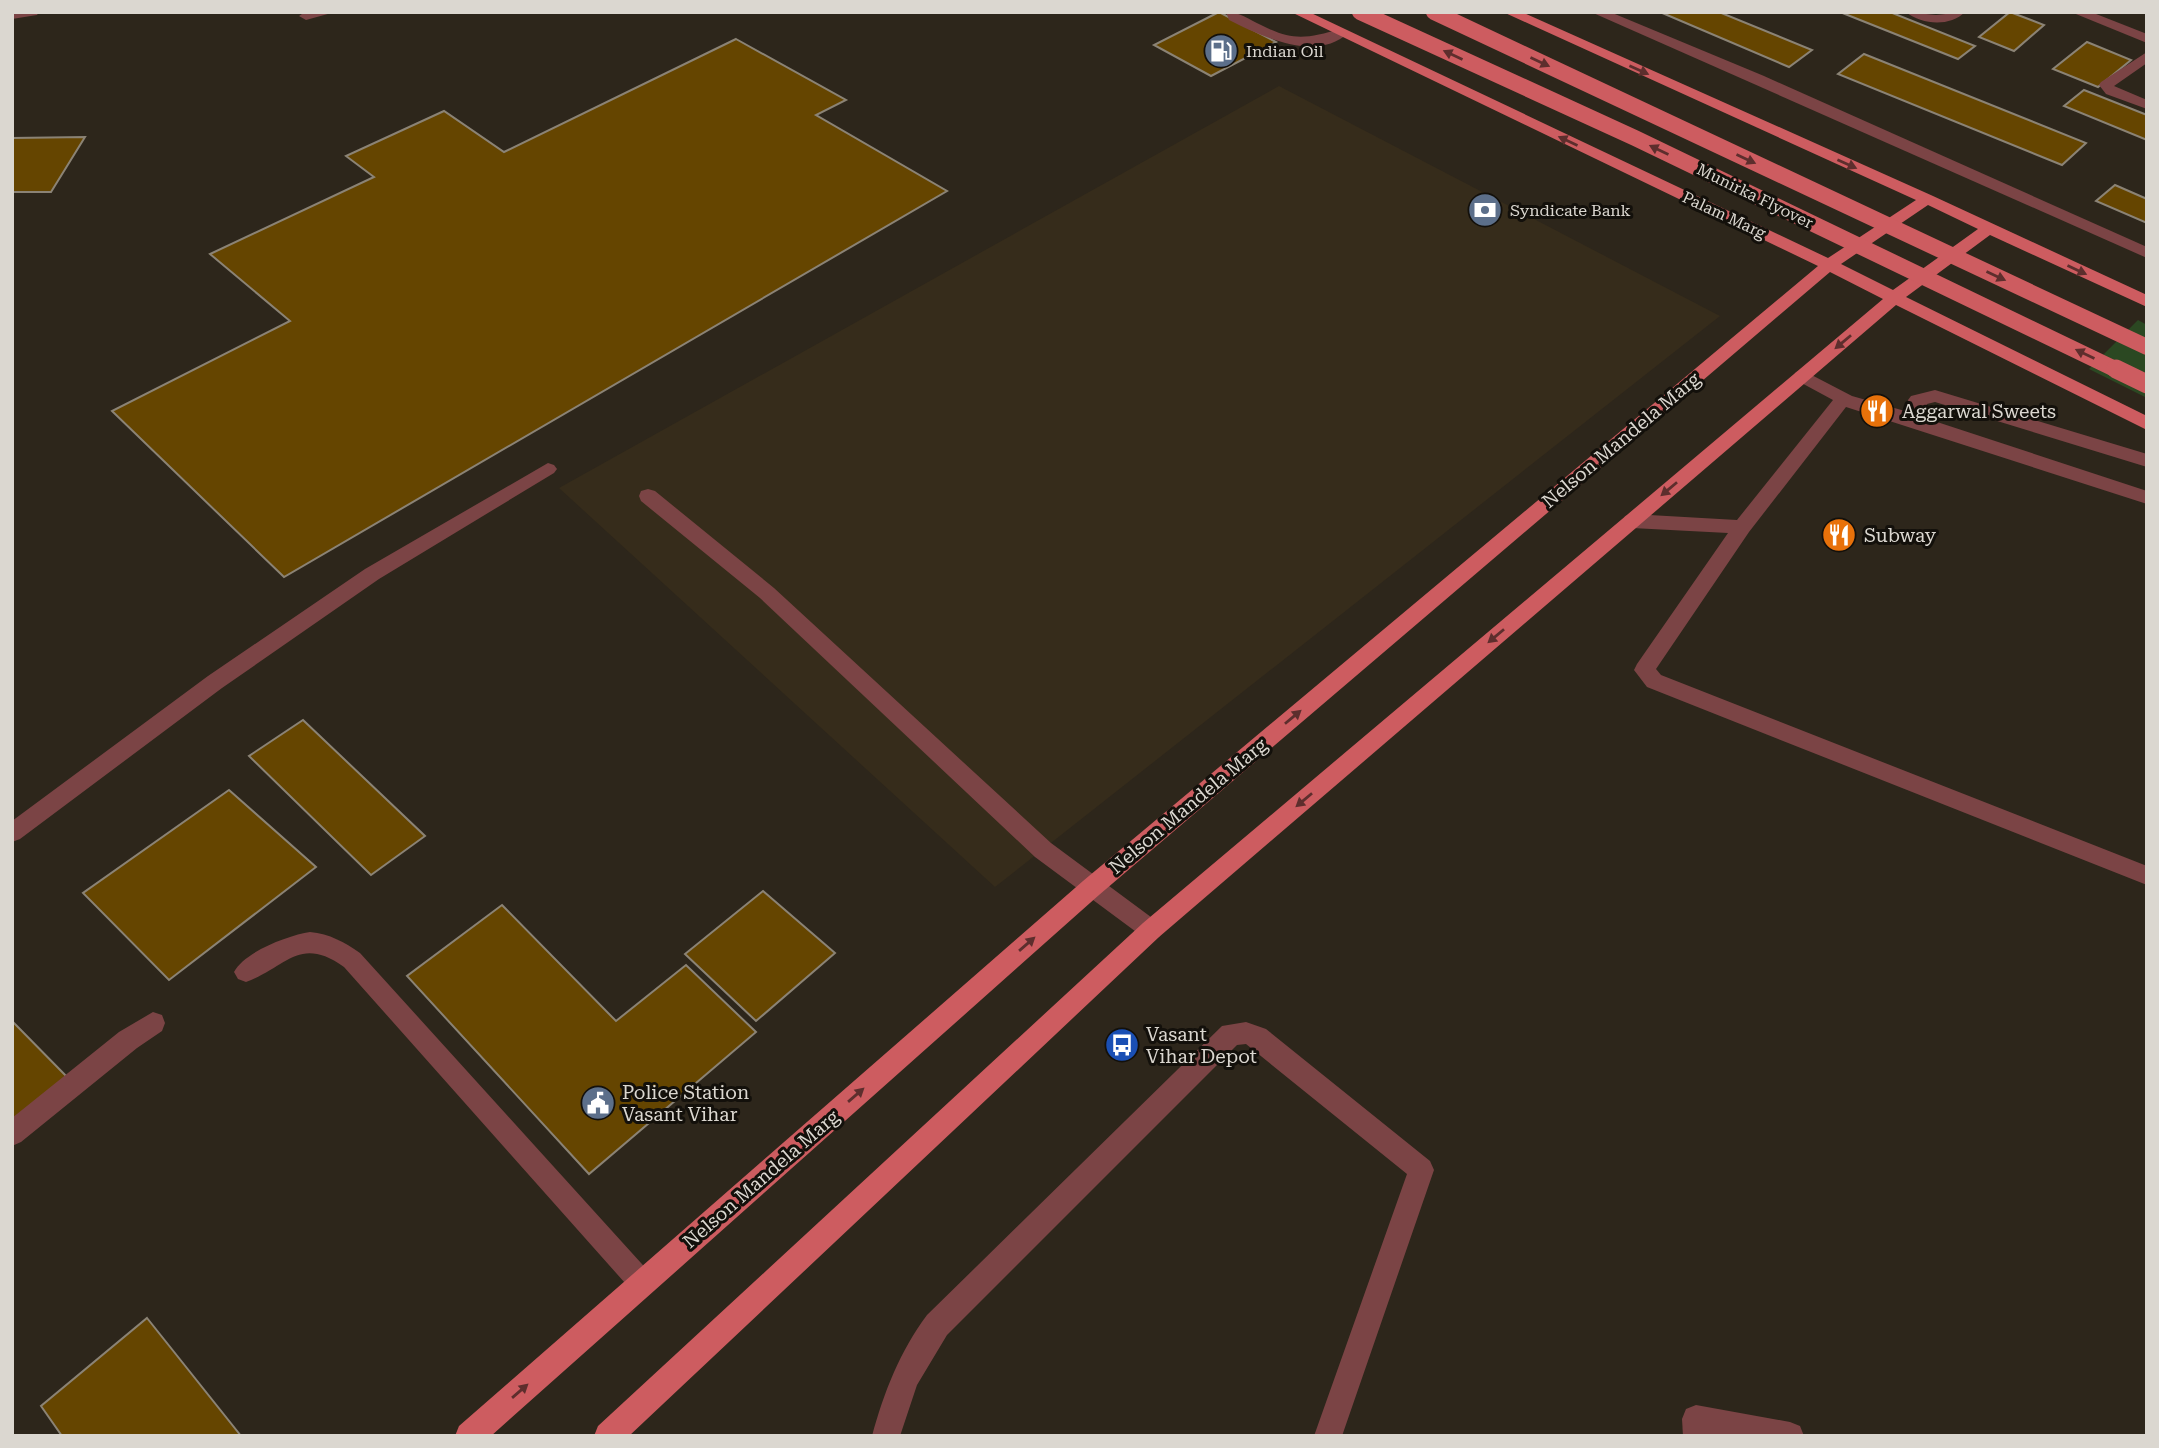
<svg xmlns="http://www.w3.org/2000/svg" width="2159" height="1448" viewBox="0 0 2159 1448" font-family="'Roboto Serif',serif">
	<rect width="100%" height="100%" fill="#2d261b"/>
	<path fill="#362c1b" d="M1279 86 1720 316 995 887 559 488Z"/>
	<path fill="#2b4822" d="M2138 320 2147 325V398L2089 369Z"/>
	<g fill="#654500" stroke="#8b8375" stroke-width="2">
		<path d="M1219 12 1276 42 1211 76 1154 45Z"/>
		<path d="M1660 12H1719L1812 50 1789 67Z"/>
		<path d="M1840 12H1890L1975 46 1958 59Z"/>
		<path d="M2010 12 2044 25 2014 51 1979 37Z"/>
		<path d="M736 39 846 100 816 115 947 191 284 577 112 411 290 321 210 254 374 177 346 156 444 111 504 152Z"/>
		<path d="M2087 42 2131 60 2098 87 2053 69Z"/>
		<path d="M1864 54 2086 143 2062 165 1838 74Z"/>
		<path d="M2084 90 2147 115V140L2064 106Z"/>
		<path d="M85 137 51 192H12V138Z"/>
		<path d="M2115 185 2147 199V223L2096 201Z"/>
		<path d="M303 720 425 836 371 875 249 756Z"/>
		<path d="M229 790 316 867 169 980 83 893Z"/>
		<path d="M763 891 835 953 756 1021 685 954Z"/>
		<path d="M502 905 616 1021 686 965 756 1032 589 1174 407 976Z"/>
		<path d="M12 1021 70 1080 12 1126Z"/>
		<path d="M147 1318 241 1436H62L41 1406Z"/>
	</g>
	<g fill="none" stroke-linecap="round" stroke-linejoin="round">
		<g fill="#7b4445" fill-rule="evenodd">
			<path d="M12 12H39L37 15 12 19Z"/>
			<path d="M335 12 306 20 299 16 305 12Z"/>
			<path d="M1226 12C1240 12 1248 19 1261 25 1294 42 1307 38 1341 29L1348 33C1316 63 1261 36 1229 20Z"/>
			<path d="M1591 12H1610L1764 76 2147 247V258Z"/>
			<path d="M1906 12 1936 15 1965 12C1950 27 1922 25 1906 12Z"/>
			<path d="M2071 12H2091L2147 34V43Z"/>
			<path d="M2147 52V63L2114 86 2147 100V109L2106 94 2099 85 2101 82Z"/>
			<path d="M1802 370 1852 396 1912 413 1908 400 1911 396 1935 390 2147 454V467L1935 402 1927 404 1931 420 2147 491V504L1846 407 1749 532 1656 669 1661 675 2147 866V885L1647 687 1634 670 1637 664 1728 533 1632 528 1625 526 1623 521 1625 516 1632 514 1737 520 1833 400 1796 380 1793 376 1796 372Z"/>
			<path d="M548 463 554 465 557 469 554 473 379 579 222 688 20 839 12 842V821L208 676 365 569Z"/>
			<path d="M648 489 655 491 774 588 1051 843 1159 923 1163 930 1159 937 1151 940 1143 937 1035 857 760 598 641 501 639 496 641 491Z"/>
			<path d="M310 932C330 934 344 942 360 953L651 1274 655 1283 651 1292 642 1296 633 1292 344 967C299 935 287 967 246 982L238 979 234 972C244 952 289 935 310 932Z"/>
			<path d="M153 1012 162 1015 165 1023 162 1031 137 1048 21 1142 12 1146V1118L119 1032Z"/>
			<path d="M1246 1022 1266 1029 1430 1161 1434 1170 1342 1436H1314L1407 1174 1246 1044 1237 1045 947 1335 917 1385 900 1436H872C884 1392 900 1351 927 1315L1222 1026Z"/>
			<path d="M1696 1405 1790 1422 1800 1426 1804 1436H1683L1682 1419 1686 1409Z"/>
		</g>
		<path fill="#cd5c60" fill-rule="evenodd" d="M1291 12H1309L1828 258 1916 200 1503 12H1522L1933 196 2147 295V307L1990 235 1906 297 2147 416V430L1896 305 1159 937 629 1436H594L598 1426 1143 923 1883 299 1830 272 1099 895 491 1436H455L459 1426 1083 881 1818 266ZM1928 205 1978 229 1893 290 1841 264Z"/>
		<g stroke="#cd5c60" stroke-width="16">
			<path d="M1360 12 1635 138 2119 371"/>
			<path d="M1434 12 2147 347"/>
		</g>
		<path stroke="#cd5c60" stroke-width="19" d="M2116 369 2147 384"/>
	</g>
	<defs><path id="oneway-solid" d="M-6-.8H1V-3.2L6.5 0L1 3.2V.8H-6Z" transform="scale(1.75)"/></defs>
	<g fill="#5d2e2d">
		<use href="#oneway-solid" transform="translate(1453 55) rotate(-155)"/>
		<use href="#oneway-solid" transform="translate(1540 62) rotate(25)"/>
		<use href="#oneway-solid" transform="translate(1639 70) rotate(24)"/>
		<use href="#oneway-solid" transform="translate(1568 141) rotate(-155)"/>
		<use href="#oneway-solid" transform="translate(1659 150) rotate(-154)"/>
		<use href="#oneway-solid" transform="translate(1746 159) rotate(25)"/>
		<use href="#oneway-solid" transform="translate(1847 164) rotate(24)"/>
		<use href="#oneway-solid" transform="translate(2077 270) rotate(25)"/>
		<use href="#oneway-solid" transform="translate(1996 276) rotate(25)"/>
		<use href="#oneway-solid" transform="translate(1843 342) rotate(140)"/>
		<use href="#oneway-solid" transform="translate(2085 354) rotate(-154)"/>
		<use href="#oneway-solid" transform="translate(1669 489) rotate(140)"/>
		<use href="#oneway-solid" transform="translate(1496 636) rotate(140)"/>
		<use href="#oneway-solid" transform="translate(1293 717) rotate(-40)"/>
		<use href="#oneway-solid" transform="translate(1304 800) rotate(140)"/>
		<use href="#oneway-solid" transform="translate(1027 944) rotate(-41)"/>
		<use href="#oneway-solid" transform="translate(856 1095) rotate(-41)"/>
		<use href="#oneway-solid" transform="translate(520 1391) rotate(-41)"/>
	</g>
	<defs>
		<g id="fuel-disc" transform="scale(1.75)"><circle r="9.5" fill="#5c6f8a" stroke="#13100b"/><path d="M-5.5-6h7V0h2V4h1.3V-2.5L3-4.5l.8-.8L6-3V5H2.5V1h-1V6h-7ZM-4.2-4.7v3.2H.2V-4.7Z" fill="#fff"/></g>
		<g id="bank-disc" transform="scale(1.75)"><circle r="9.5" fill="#5c6f8a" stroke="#13100b"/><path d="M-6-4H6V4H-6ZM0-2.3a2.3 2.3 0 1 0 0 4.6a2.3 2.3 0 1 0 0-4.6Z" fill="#fff"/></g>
		<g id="restaurant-disc" transform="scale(1.75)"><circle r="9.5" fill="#e8710a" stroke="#13100b"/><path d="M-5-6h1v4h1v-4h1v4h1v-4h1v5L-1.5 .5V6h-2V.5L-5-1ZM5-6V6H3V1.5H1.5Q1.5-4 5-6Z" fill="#fff"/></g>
		<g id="bus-disc" transform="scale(1.75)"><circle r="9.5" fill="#1a4fb4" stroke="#13100b"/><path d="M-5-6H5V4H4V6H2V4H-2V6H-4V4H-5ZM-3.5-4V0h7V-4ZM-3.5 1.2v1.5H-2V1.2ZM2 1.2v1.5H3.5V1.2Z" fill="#fff"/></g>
		<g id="civic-disc" transform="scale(1.75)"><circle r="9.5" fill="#5c6f8a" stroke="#13100b"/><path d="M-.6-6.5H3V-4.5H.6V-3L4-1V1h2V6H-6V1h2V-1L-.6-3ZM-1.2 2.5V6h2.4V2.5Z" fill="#fff"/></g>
	</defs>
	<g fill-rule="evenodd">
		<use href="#fuel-disc" x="1221" y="51"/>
		<use href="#bank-disc" x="1485" y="210"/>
		<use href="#restaurant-disc" x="1877" y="411"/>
		<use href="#restaurant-disc" x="1839" y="535"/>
		<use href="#bus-disc" x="1122" y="1045"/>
		<use href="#civic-disc" x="598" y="1103"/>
	</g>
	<g text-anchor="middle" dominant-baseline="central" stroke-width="6" stroke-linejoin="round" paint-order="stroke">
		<g font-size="16" fill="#dbd7d0" stroke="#13100b" text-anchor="start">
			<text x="1246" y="51">Indian Oil</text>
			<text x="1510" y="210">Syndicate Bank</text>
		</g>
		<g font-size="16" fill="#dbd7d0" stroke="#13100b">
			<text transform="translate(1755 196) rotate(26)">Munirka Flyover</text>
			<text transform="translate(1724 215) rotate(25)">Palam Marg</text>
		</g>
		<g font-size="19" fill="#dbd7d0" stroke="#13100b" text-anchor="start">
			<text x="1902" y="411">Aggarwal Sweets</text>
			<text x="1864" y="535">Subway</text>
			<text x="1146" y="1034">Vasant<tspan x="1146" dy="22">Vihar Depot</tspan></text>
			<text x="622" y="1092">Police Station<tspan x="622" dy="22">Vasant Vihar</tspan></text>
		</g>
		<g font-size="19" fill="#dbd7d0" stroke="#13100b">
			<text transform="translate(1621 440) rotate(-40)">Nelson Mandela Marg</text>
			<text transform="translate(1188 806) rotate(-40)">Nelson Mandela Marg</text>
			<text transform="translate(761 1179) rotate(-41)">Nelson Mandela Marg</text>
		</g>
	</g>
	<rect width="2159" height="1448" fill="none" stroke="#dbd7d0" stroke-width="28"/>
</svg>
